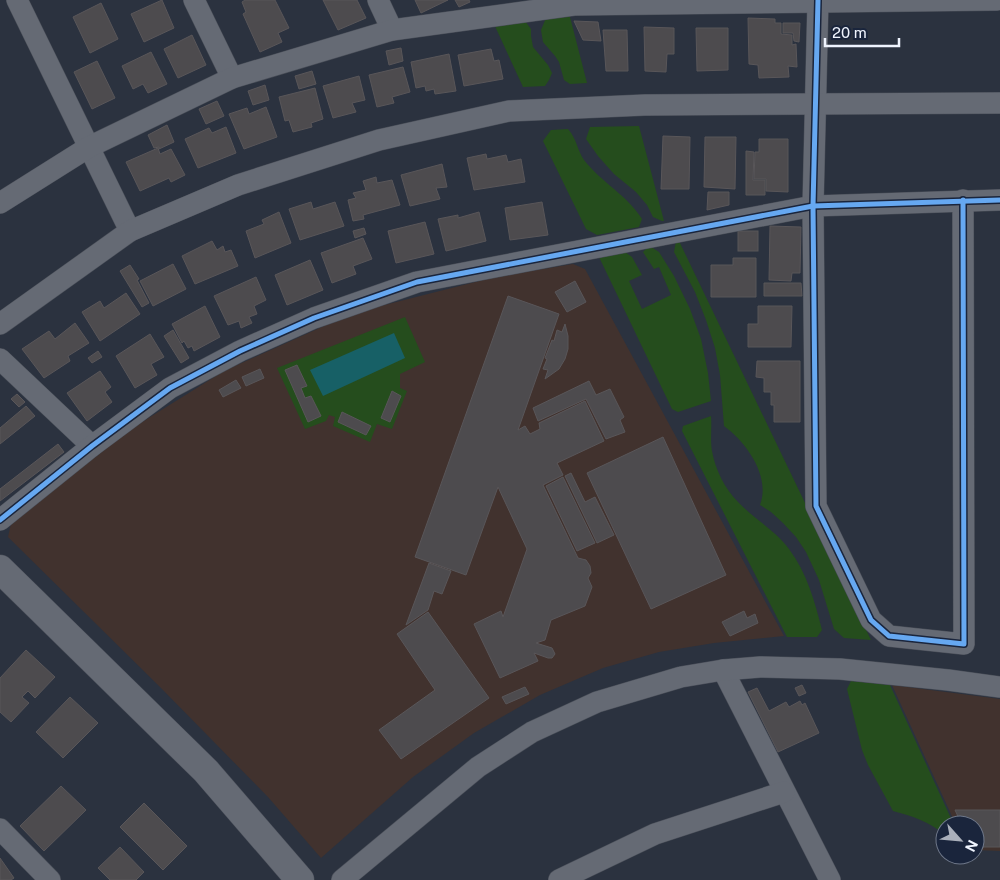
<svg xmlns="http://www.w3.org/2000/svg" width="1000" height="880" viewBox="0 0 1000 880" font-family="'Public Sans',sans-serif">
	<rect width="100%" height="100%" fill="#2b323f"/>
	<g fill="#41322e">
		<path d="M573 264 585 269 784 636 714 643 659 652 603 668 540 695 474 733 413 777 321 858 268 797 160 687 8 537 12 519 115 439 224 371 353 313 495 277Z"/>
		<path d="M892 685 1000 699V851L975 850V825H956Z"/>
	</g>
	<g fill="#254d1d">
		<path d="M570 17 587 83 570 84 564 80 559 62 555 56 543 42 541 30 546 18Z"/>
		<path d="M525 21 531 29V36L533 47 548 65 552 73 549 80 545 86 523 87 494 24Z"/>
		<path d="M639 126 664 221H662L653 217 647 205 636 192 614 174 598 156 586 139 590 127Z"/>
		<path d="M568 129C577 139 577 150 584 160 601 182 627 195 642 219L639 227 597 235 586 229 543 141 551 130Z"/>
		<path d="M676 241H679L871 640 844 638 834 629 819 580 806 552 796 537 783 523 771 512 760 505C771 476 746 442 724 426L720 375 715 348 706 320 695 292 674 252Z"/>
		<path d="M651 247 659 252 674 276 690 309 701 339 708 373 711 401 678 412 672 409 599 257 625 252 632 257 642 275 629 281 642 309 671 295 659 267 654 269 643 252 647 248Z"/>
		<path d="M405 317 425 362 400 374V388L407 391 392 429 377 424 370 442 333 426 335 417 329 415 326 421 305 429 277 368Z"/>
		<path d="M711 416C712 428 710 440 712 451 715 469 725 489 738 502 754 519 775 530 789 549 807 573 815 602 822 630L817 637H787L682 431 683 426Z"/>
		<path d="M851 681 890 685 954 825H945V835C930 822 912 816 893 811L868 765 862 750 847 689Z"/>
	</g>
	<path fill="#176066" d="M394 333 405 358 323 396 310 370Z"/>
	<g fill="#4d4b4e" stroke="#595659">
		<path d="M162 0 174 28 144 42 131 14Z"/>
		<path d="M245 0H275L289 28 278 33 282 42 260 52 243 14 246 12 242 2Z"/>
		<path d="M323 0H357L366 18 338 30Z"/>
		<path d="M415 0H448L421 13Z"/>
		<path d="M455 0H469L470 2 459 7Z"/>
		<path d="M101 3 118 39 90 53 73 17Z"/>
		<path d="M748 18 775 19V23H781V34L792 35V45L796 44 797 67 788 66 789 77 759 78 758 65 749 64Z"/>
		<path d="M574 21 598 22 601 41 583 40Z"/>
		<path d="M783 23H800L799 42 794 41 793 33H783Z"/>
		<path d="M644 27 674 28V54H667L666 72 645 71Z"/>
		<path d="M696 28H728V70L697 71Z"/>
		<path d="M603 30H627L628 71H606Z"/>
		<path d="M192 35 206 65 178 78 164 49Z"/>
		<path d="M401 48 403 61 389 65 386 51Z"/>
		<path d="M491 49 494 61 499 60 503 79 464 86 458 55Z"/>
		<path d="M151 52 167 84 148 93 143 84 133 89 122 66Z"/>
		<path d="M449 54 456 91 435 94 434 89 426 91 425 86 416 88 411 62Z"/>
		<path d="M97 61 115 98 92 109 74 72Z"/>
		<path d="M403 67 410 92 392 97 394 103 377 107 369 75Z"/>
		<path d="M312 71 316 84 299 89 295 76Z"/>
		<path d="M359 76 365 100 352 103 356 112 333 118 323 86Z"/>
		<path d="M265 85 269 100 253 105 248 91Z"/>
		<path d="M315 88 323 119 311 123 312 127 293 132 289 120 285 121 279 97Z"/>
		<path d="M217 101 224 116 206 124 199 109Z"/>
		<path d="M266 107 277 137 244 149 229 114 247 108 249 114Z"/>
		<path d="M167 125 174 142 159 149V147L154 148 148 135Z"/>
		<path d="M226 127 236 153 198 168 185 139 209 128 212 133Z"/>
		<path d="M663 136 690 137 689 189H661Z"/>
		<path d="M705 137H736L735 189 704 187Z"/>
		<path d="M759 139H788V192L766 191V179H754L755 152H759Z"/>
		<path d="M158 148 160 154 171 149 185 175 171 182 169 178 140 191 126 162Z"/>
		<path d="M746 151 754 152 753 180H765V195H746Z"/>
		<path d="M486 154 487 159 506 155 508 162 521 159 525 182 474 190 467 158Z"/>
		<path d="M442 164 447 187 436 188 440 199 410 206 401 175Z"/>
		<path d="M376 177 377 183 392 180 400 205 363 215 364 219 353 221 348 200 356 198 353 193 366 190 363 181Z"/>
		<path d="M708 192H729V205L707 210Z"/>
		<path d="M311 202 313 209 335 202 344 226 300 240 289 209Z"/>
		<path d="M542 202 548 235 510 240 505 208Z"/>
		<path d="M279 212 291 243 255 258 246 231 264 224 262 220Z"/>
		<path d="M479 212 486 241 446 251 438 219 458 215V218Z"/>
		<path d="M425 222 434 254 396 263 388 231Z"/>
		<path d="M770 226 801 227 800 273H792L791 281 769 280Z"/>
		<path d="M364 228 366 234 355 238 353 231Z"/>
		<rect x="738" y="231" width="20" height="20"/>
		<path d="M363 238 372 259 353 266 356 274 332 283 321 253Z"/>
		<path d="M212 241 217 250 223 246 225 252 231 250 238 266 195 284 182 256Z"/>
		<path d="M733 258H756V297H711V265H733Z"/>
		<path d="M310 260 323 290 287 305 275 275Z"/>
		<path d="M173 264 186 289 153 306 140 281Z"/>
		<path d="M130 265 139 279 137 280 149 303 142 307 120 271Z"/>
		<path d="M256 277 266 300 254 306 257 314 249 317 252 323 241 328 239 321 228 325 214 296Z"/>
		<path d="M575 281 586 302 567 312 555 292Z"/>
		<path d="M764 283H801L802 296H764Z"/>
		<path d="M126 293 140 314 100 341 82 312 100 301 104 308Z"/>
		<path d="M508 296 559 314 518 430 525 426 530 434 540 429 539 423 585 401 604 441 557 463 563 475 543 485 578 558 586 560 590 566 591 573 588 578 592 587 585 606 551 620 545 640 536 643 552 648 555 654 552 658H548L534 653 538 661 500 678 474 624 501 611 503 617 527 549 498 487 466 575 415 557Z"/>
		<path d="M205 306 220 337 194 351 192 346 188 348 184 341 182 343 172 324Z"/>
		<path d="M758 306H792L791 347H748V324H758Z"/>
		<path d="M75 323 89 343 68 356 70 361 44 378 22 349 49 331 55 339Z"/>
		<path d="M565 324 568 336V349L565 359 559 369 545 379 548 370 543 369 547 359 545 358 552 340 554 341 557 330 562 332Z"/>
		<path d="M173 330 189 358 181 363 164 336Z"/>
		<path d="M150 334 164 357 151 364 157 375 135 388 116 356Z"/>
		<path d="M98 351 102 357 92 363 88 358Z"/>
		<path d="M757 361H800V422H774V405H771V392H764V378L756 377Z"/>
		<path d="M297 365 307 386 301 388 305 398 311 396 321 416 308 422 285 370Z"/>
		<path d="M260 369 264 378 246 386 242 377Z"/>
		<path d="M100 371 111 387 105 392 112 402 87 421 67 393Z"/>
		<path d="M236 380 241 388 223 397 219 390Z"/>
		<path d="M589 381 596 395 610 389 624 417 620 420 625 432 606 439 586 399 538 421 533 408Z"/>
		<path d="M392 391 401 396 390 422 381 418Z"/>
		<path d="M17 394 25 402 19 407 11 399Z"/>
		<path d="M26 406 35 416 0 444V428Z"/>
		<path d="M342 412 371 426 366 435 338 422Z"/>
		<path d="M663 437 726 575 651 609 587 473Z"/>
		<path d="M58 444 64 452 0 501V489Z"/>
		<path d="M571 473 585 502 595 497 614 535 597 543 565 476Z"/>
		<path d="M563 477 595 543 577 551 546 486Z"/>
		<path d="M429 563 451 571 442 594 434 591 428 610 406 625Z"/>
		<path d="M744 611 747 618 755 614 758 623 730 636 722 622Z"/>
		<path d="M428 612 489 698 401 759 379 730 435 690 397 634Z"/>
		<path d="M26 650 55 677 35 698 28 691 22 697 29 703 11 722 0 712V678Z"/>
		<path d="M802 685 806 693 799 696 795 688Z"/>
		<path d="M525 687 529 694 506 704 502 697Z"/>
		<path d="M757 688 769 711 786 702 789 707 800 701 802 705 805 703 819 733 778 752 748 692Z"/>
		<path d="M70 697 98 723 63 758 36 732Z"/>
		<path d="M61 786 86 810 44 851 20 826Z"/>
		<path d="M144 803 187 846 163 870 120 827Z"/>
		<path d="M955 810H1000V847H975V825H962Z"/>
		<path d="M120 847 144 872 136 880H110L98 868Z"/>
		<path d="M0 858 14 878 11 880H0Z"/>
	</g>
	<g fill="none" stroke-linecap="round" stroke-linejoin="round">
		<g stroke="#494e58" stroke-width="22">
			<g id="street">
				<path d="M17 0 130 231"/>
				<path d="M194 0 232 78"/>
				<path d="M378 0 392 30"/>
				<path d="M818 0 813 206 816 506 871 620 889 636 964 644 963 200"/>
				<path d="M0 203 89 147 232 78 392 30 574 5 997 0"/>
				<path d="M0 324 130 231 238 185 379 140 509 111 645 105 1000 103"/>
				<path d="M0 359 92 446"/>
				<path d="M0 520 92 446 170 388 240 351 314 318 417 282 813 206 1000 200"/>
				<path d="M723 670 830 880"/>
				<path d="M0 829 50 880"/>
				<path d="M342 880 478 767 532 732 597 702 681 677 723 670 760 667 840 669 948 680 1000 687"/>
				<path d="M559 880 655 834 784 792"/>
			</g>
		</g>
		<g stroke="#494e58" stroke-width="29">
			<path id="secondary" d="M0 569 206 771 300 880"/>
		</g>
		<use href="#street" stroke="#656a74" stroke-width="21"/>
		<use href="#secondary" stroke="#656a74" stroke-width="28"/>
		<g stroke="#1a253c" stroke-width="8">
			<g id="cycleway">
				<path d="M818 0 813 206 816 506 871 620 889 636 964 644 963 200"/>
				<path d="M0 520 92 446 170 388 240 351 314 318 417 282 813 206 1000 200"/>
			</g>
		</g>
		<use href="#cycleway" stroke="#66a8f1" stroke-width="5"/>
	</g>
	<g transform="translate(960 840) rotate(117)"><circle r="24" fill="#1a253c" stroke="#6f788a"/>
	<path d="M0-4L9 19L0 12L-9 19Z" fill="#aab0bb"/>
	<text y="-8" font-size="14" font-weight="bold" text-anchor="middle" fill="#eff4fe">N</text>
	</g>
	<path d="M825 38v8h74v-8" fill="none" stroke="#eff4fe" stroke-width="2.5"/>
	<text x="832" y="38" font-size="15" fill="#eff4fe" stroke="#1a253c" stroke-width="4" paint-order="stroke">20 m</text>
</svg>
